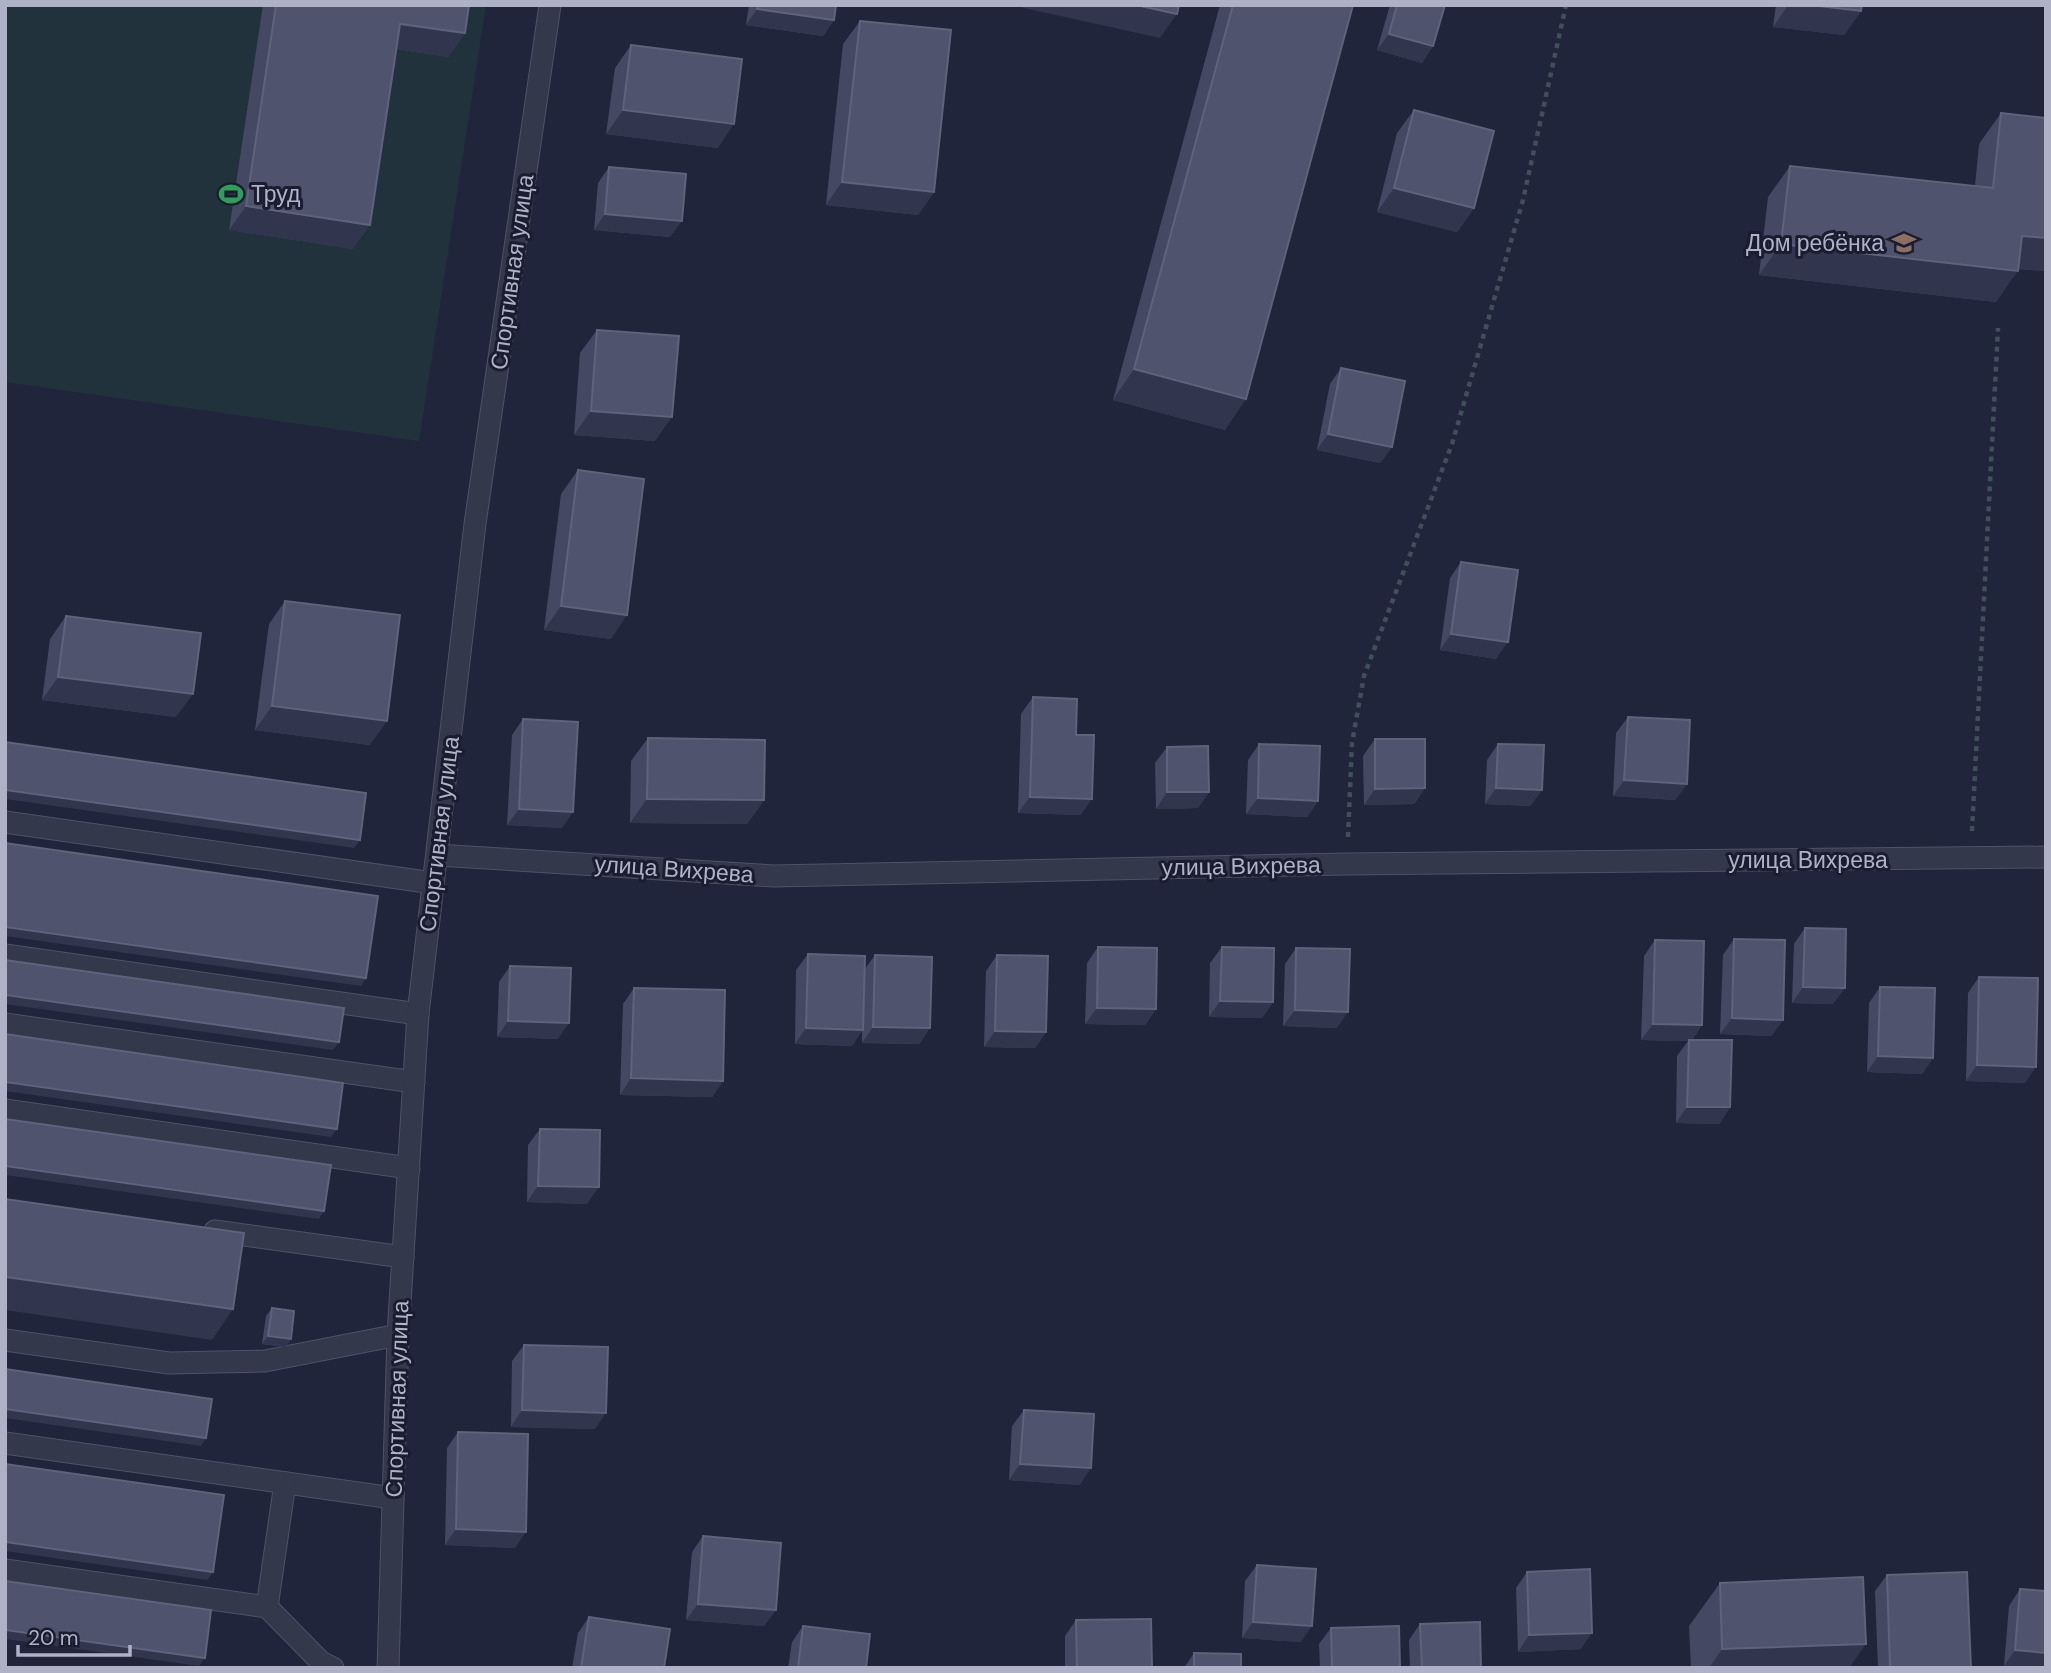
<svg xmlns="http://www.w3.org/2000/svg" width="2051" height="1673" viewBox="0 0 2051 1673" font-family="'DM Sans',sans-serif">
	<rect width="100%" height="100%" fill="#20253b"/>
	<path fill="#22323c" d="M5 5H486L419 441 5 382Z"/>
	<g fill="none" stroke-linecap="round" stroke-linejoin="round">
		<g stroke="#4f5266" stroke-width="23">
			<g id="minor">
				<path d="M5 822 433 883"/>
				<path d="M437 855 774 876 1347 864 2046 857"/>
				<path d="M5 955 418 1014"/>
				<path d="M5 1024 414 1082"/>
				<path d="M5 1110 409 1168"/>
				<path d="M215 1231 403 1257"/>
				<path d="M5 1340 169 1363 265 1361 398 1335"/>
				<path d="M5 1443 393 1498"/>
				<path d="M5 1570 267 1607 321 1662 333 1668"/>
				<path d="M267 1607 285 1483"/>
				<path d="M388 1668 398 1335 418 1014 475 524 550 5"/>
			</g>
		</g>
		<g stroke="#404f59" stroke-width="4.5" stroke-dasharray="5 5" stroke-linecap="butt">
			<path d="M1972 831 1998 328"/>
			<path d="M1348 837 1352 743 1364 676 1452 444 1523 200 1566 5"/>
		</g>
		<use href="#minor" stroke="#34384b" stroke-width="21"/>
	</g>
	<g fill="#444863">
		<path d="M263 5H469L465 33 448 57 397 49 353 249 229 230Z"/>
		<path d="M749 5H836L834 20 823 36 746 25Z"/>
		<path d="M1220 5H1353L1225 430 1113 400Z"/>
		<path d="M1390 5H1445L1433 46 1422 63 1377 50Z"/>
		<path d="M1776 5H1862L1861 11 1844 35 1773 27Z"/>
		<path d="M860 21 934 192 918 215 826 205 843 44Z"/>
		<path d="M631 45 718 148 606 134 615 68Z"/>
		<path d="M1414 110 1474 208 1457 232 1377 212 1397 133Z"/>
		<path d="M2001 113 2046 118V271L2018 269 1996 302 1759 275 1768 197 1790 166 1975 186 1979 144Z"/>
		<path d="M609 167 670 237 594 230 598 183Z"/>
		<path d="M597 330 655 441 574 435 580 353Z"/>
		<path d="M1341 368 1392 447 1380 463 1317 450 1330 384Z"/>
		<path d="M578 470 611 639 544 630 561 494Z"/>
		<path d="M1461 562 1496 659 1440 650 1450 578Z"/>
		<path d="M285 601 370 745 255 730 269 624Z"/>
		<path d="M66 616 176 717 42 700 50 639Z"/>
		<path d="M1033 697 1076 735 1081 815 1018 813 1021 714Z"/>
		<path d="M1628 717 1687 784 1675 800 1613 796 1616 733Z"/>
		<path d="M523 719 562 828 507 825 512 735Z"/>
		<path d="M648 738 764 800 747 824 630 823 631 761Z"/>
		<path d="M1375 739 1425 788 1414 804 1364 805 1363 756Z"/>
		<path d="M1259 744 1318 801 1307 817 1246 814 1248 760Z"/>
		<path d="M1498 744 1542 790 1530 806 1485 804 1487 760Z"/>
		<path d="M1167 747 1209 792 1198 808 1156 809 1155 763Z"/>
		<path d="M1805 928 1833 1004 1792 1003 1794 944Z"/>
		<path d="M1734 939 1783 1020 1771 1036 1720 1034 1723 955Z"/>
		<path d="M1655 940 1702 1025 1692 1040 1730 1107 1719 1124 1676 1123 1677 1056 1688 1041 1641 1040 1644 956Z"/>
		<path d="M1098 947 1156 1009 1145 1025 1085 1024 1087 963Z"/>
		<path d="M1222 947 1273 1002 1262 1018 1209 1017 1210 963Z"/>
		<path d="M1296 948 1337 1028 1283 1026 1285 964Z"/>
		<path d="M808 954 864 970 875 955 930 1028 919 1044 862 1043V1030L852 1046 795 1044 796 970Z"/>
		<path d="M997 955 1046 1032 1035 1048 984 1047 986 971Z"/>
		<path d="M510 966 558 1039 497 1037 499 982Z"/>
		<path d="M1979 977 2025 1083 1966 1081 1968 993Z"/>
		<path d="M1880 987 1933 1058 1922 1074 1867 1072 1869 1003Z"/>
		<path d="M634 988 723 1081 712 1097 620 1095 623 1004Z"/>
		<path d="M540 1129 587 1204 527 1202 528 1145Z"/>
		<path d="M272 1308 291 1339 285 1347 262 1344 266 1316Z"/>
		<path d="M524 1345 595 1429 511 1427 512 1361Z"/>
		<path d="M1024 1410 1080 1485 1009 1480 1012 1426Z"/>
		<path d="M458 1432 515 1548 445 1545 447 1448Z"/>
		<path d="M703 1536 776 1610 764 1626 686 1620 692 1552Z"/>
		<path d="M1257 1565 1301 1642 1242 1638 1245 1581Z"/>
		<path d="M1527 1572 1581 1649 1518 1652 1516 1588Z"/>
		<path d="M1887 1575 1971 1668H1878L1875 1591Z"/>
		<path d="M1720 1583 1849 1668H1691L1689 1626Z"/>
		<path d="M2020 1589 2046 1668 2004 1666 2009 1606Z"/>
		<path d="M589 1617 664 1668H572L578 1633Z"/>
		<path d="M1076 1620 1152 1668H1065V1636Z"/>
		<path d="M1420 1624 1481 1668H1410L1409 1640Z"/>
		<path d="M803 1626 866 1668H788L792 1642Z"/>
		<path d="M1331 1628 1400 1668H1320L1319 1644Z"/>
		<path d="M1194 1653 1241 1668H1184Z"/>
	</g>
	<g fill="#31354e">
		<path d="M1010 5H1136L1177 14 1160 38Z"/>
		<path d="M1788 5H1810L1861 11 1844 35 1773 27Z"/>
		<path d="M757 9 834 20 823 36 746 25Z"/>
		<path d="M400 24 465 33 448 57 384 47Z"/>
		<path d="M1389 34 1433 46 1422 63 1377 50Z"/>
		<path d="M623 110 734 124 718 148 606 134Z"/>
		<path d="M842 182 934 192 918 215 826 205Z"/>
		<path d="M1394 188 1474 208 1457 232 1377 212Z"/>
		<path d="M246 206 370 225 353 249 229 230Z"/>
		<path d="M605 214 682 221 670 237 594 230Z"/>
		<path d="M2022 236 2046 238V271L2000 267Z"/>
		<path d="M1781 244 2018 271 1996 302 1759 275Z"/>
		<path d="M1134 369 1246 399 1225 430 1113 400Z"/>
		<path d="M591 411 672 417 655 441 574 435Z"/>
		<path d="M1328 434 1392 447 1380 463 1317 450Z"/>
		<path d="M561 606 627 615 611 639 544 630Z"/>
		<path d="M1451 634 1508 642 1496 659 1440 650Z"/>
		<path d="M58 677 193 694 176 717 42 700Z"/>
		<path d="M272 706 387 721 370 745 255 730Z"/>
		<path d="M1624 780 1687 784 1675 800 1613 796Z"/>
		<path d="M1425 788 1414 804 1364 805 1375 789Z"/>
		<path d="M1496 788 1542 790 1530 806 1485 804Z"/>
		<path d="M5 790 360 840 354 848 5 799Z"/>
		<path d="M1167 792H1209L1198 808 1156 809Z"/>
		<path d="M1030 797 1092 799 1081 815 1018 813Z"/>
		<path d="M1258 798 1318 801 1307 817 1246 814Z"/>
		<path d="M647 799 764 800 747 824 630 823Z"/>
		<path d="M519 809 573 812 562 828 507 825Z"/>
		<path d="M5 927 366 978 361 986 5 936Z"/>
		<path d="M1803 987 1845 988 1833 1004 1792 1003Z"/>
		<path d="M5 995 339 1042 333 1050 5 1004Z"/>
		<path d="M1220 1001 1273 1002 1262 1018 1209 1017Z"/>
		<path d="M1097 1008 1156 1009 1145 1025 1085 1024Z"/>
		<path d="M1295 1010 1348 1012 1337 1028 1283 1026Z"/>
		<path d="M1732 1018 1783 1020 1771 1036 1720 1034Z"/>
		<path d="M508 1021 569 1023 558 1039 497 1037Z"/>
		<path d="M1653 1024 1702 1025 1691 1041 1641 1040Z"/>
		<path d="M873 1027 930 1028 919 1044 862 1043Z"/>
		<path d="M806 1028 863 1030 852 1046 795 1044Z"/>
		<path d="M995 1031 1046 1032 1035 1048 984 1047Z"/>
		<path d="M1878 1056 1933 1058 1922 1074 1867 1072Z"/>
		<path d="M1977 1065 2036 1067 2025 1083 1966 1081Z"/>
		<path d="M631 1078 723 1081 712 1097 620 1095Z"/>
		<path d="M5 1082 337 1129 331 1137 5 1091Z"/>
		<path d="M1687 1107H1730L1719 1124 1676 1123Z"/>
		<path d="M5 1166 324 1211 319 1219 5 1175Z"/>
		<path d="M538 1186 599 1187 587 1204 527 1202Z"/>
		<path d="M5 1277 233 1309 212 1340 5 1310Z"/>
		<path d="M268 1336 291 1339 285 1347 262 1344Z"/>
		<path d="M5 1409 206 1438 201 1446 5 1418Z"/>
		<path d="M522 1410 606 1413 595 1429 511 1427Z"/>
		<path d="M1020 1464 1091 1468 1080 1485 1009 1480Z"/>
		<path d="M456 1529 526 1532 515 1548 445 1545Z"/>
		<path d="M5 1542 213 1572 207 1580 5 1551Z"/>
		<path d="M698 1604 776 1610 764 1626 686 1620Z"/>
		<path d="M1253 1622 1312 1626 1301 1642 1242 1638Z"/>
		<path d="M5 1630 205 1658 199 1666 5 1639Z"/>
		<path d="M1592 1633 1581 1649 1518 1652 1529 1635Z"/>
		<path d="M1866 1644 1849 1668H1709L1722 1649Z"/>
		<path d="M2015 1650 2046 1653V1668L2004 1666Z"/>
	</g>
	<g fill="#50536d" stroke="#5e627b" stroke-width="2">
		<path d="M276 5H469L465 33 400 24 370 225 246 206Z"/>
		<path d="M758 5H836L834 20 757 9Z"/>
		<path d="M1136 5H1179L1177 14Z"/>
		<path d="M1233 5H1353L1246 399 1134 369Z"/>
		<path d="M1397 5H1445L1433 46 1389 34Z"/>
		<path d="M1810 5H1862L1861 11Z"/>
		<path d="M860 21 951 30 934 192 842 182Z"/>
		<path d="M631 45 742 59 734 124 623 110Z"/>
		<path d="M1414 110 1494 131 1474 208 1394 188Z"/>
		<path d="M2001 113 2046 118V238L2022 236 2018 271 1781 244 1790 166 1993 188Z"/>
		<path d="M609 167 686 174 682 221 605 214Z"/>
		<path d="M597 330 679 336 672 417 591 411Z"/>
		<path d="M1341 368 1405 381 1392 447 1328 434Z"/>
		<path d="M578 470 644 479 627 615 561 606Z"/>
		<path d="M1461 562 1518 570 1508 642 1451 634Z"/>
		<path d="M285 601 400 615 387 721 272 706Z"/>
		<path d="M66 616 201 633 193 694 58 677Z"/>
		<path d="M1033 697 1077 699 1076 735H1094L1092 799 1030 797Z"/>
		<path d="M1628 717 1690 720 1687 784 1624 780Z"/>
		<path d="M523 719 578 722 573 812 519 809Z"/>
		<path d="M648 738 765 740 764 800 647 799Z"/>
		<path d="M1375 739H1425V788L1375 789Z"/>
		<path d="M5 742 366 793 360 840 5 790Z"/>
		<path d="M1259 744 1320 746 1318 801 1258 798Z"/>
		<path d="M1498 744 1544 745 1542 790 1496 788Z"/>
		<path d="M1208 746 1209 792H1167V747Z"/>
		<path d="M5 843 378 896 366 978 5 927Z"/>
		<path d="M1805 928 1846 929 1845 988 1803 987Z"/>
		<path d="M1734 939 1785 940 1783 1020 1732 1018Z"/>
		<path d="M1655 940 1704 941 1702 1025 1653 1024Z"/>
		<path d="M1098 947 1157 948 1156 1009 1097 1008Z"/>
		<path d="M1222 947 1274 948 1273 1002 1220 1001Z"/>
		<path d="M1296 948 1350 949 1348 1012 1295 1010Z"/>
		<path d="M808 954 865 956 863 1030 806 1028Z"/>
		<path d="M875 955 932 957 930 1028 873 1027Z"/>
		<path d="M997 955 1048 956 1046 1032 995 1031Z"/>
		<path d="M5 960 344 1008 339 1042 5 995Z"/>
		<path d="M510 966 571 968 569 1023 508 1021Z"/>
		<path d="M1979 977 2038 978 2036 1067 1977 1065Z"/>
		<path d="M1880 987 1935 988 1933 1058 1878 1056Z"/>
		<path d="M634 988 725 990 723 1081 631 1078Z"/>
		<path d="M5 1034 343 1083 337 1129 5 1082Z"/>
		<path d="M1689 1040H1732L1730 1107H1687Z"/>
		<path d="M5 1119 331 1165 324 1211 5 1166Z"/>
		<path d="M540 1129 600 1130 599 1187 538 1186Z"/>
		<path d="M5 1199 244 1233 233 1309 5 1277Z"/>
		<path d="M272 1308 294 1311 291 1339 268 1336Z"/>
		<path d="M524 1345 608 1347 606 1413 522 1410Z"/>
		<path d="M5 1369 212 1399 206 1438 5 1409Z"/>
		<path d="M1024 1410 1094 1414 1091 1468 1020 1464Z"/>
		<path d="M458 1432 528 1434 526 1532 456 1529Z"/>
		<path d="M5 1464 224 1495 213 1572 5 1542Z"/>
		<path d="M703 1536 781 1543 776 1610 698 1604Z"/>
		<path d="M1257 1565 1316 1569 1312 1626 1253 1622Z"/>
		<path d="M1590 1569 1592 1633 1529 1635 1527 1572Z"/>
		<path d="M1967 1572 1971 1668H1890L1887 1575Z"/>
		<path d="M1863 1577 1866 1644 1722 1649 1720 1583Z"/>
		<path d="M5 1581 211 1610 205 1658 5 1630Z"/>
		<path d="M2020 1589 2046 1591V1653L2015 1650Z"/>
		<path d="M589 1617 670 1629 664 1668H581Z"/>
		<path d="M1151 1619 1152 1668H1077L1076 1620Z"/>
		<path d="M1480 1622 1481 1668H1422L1420 1624Z"/>
		<path d="M803 1626 870 1634 866 1668H798Z"/>
		<path d="M1399 1626 1400 1668H1332L1331 1628Z"/>
		<path d="M1194 1653 1241 1654V1668H1194Z"/>
	</g>
	<defs>
		<g id="stadium-bare" transform="scale(1.89)"><path d="M0-5a6.5 5 0 1 0 0 10a6.5 5 0 1 0 0-10ZM-3.5-1.8h7v3.6h-7Z" fill="#2e9e5b" stroke="#1a1d2f" stroke-width="2.5" paint-order="stroke"/></g>
		<g id="school-bare" transform="scale(1.89)"><path d="M0-5L7-2L0 1L-7-2ZM-4 1L0 2.5L4 1V4Q0 6-4 4Z" fill="#8d6e63" stroke="#1a1d2f" stroke-width="2.5" paint-order="stroke"/></g>
	</defs>
	<g fill-rule="evenodd">
		<use href="#stadium-bare" x="231" y="194"/>
		<use href="#school-bare" x="1904" y="243"/>
	</g>
	<g text-anchor="middle" dominant-baseline="central" stroke-width="6" stroke-linejoin="round" paint-order="stroke">
		<g font-size="23" fill="#afb2c7" stroke="#1a1d2f" text-anchor="start">
			<text x="251" y="194">Труд</text>
			<text x="1884" y="243" text-anchor="end">Дом ребёнка</text>
		</g>
		<g font-size="23" fill="#afb2c7" stroke="#1a1d2f">
			<text transform="translate(512 272) rotate(-82)">Спортивная улица</text>
			<text transform="translate(439 834) rotate(-83)">Спортивная улица</text>
			<text x="1808" y="860">улица Вихрева</text>
			<text transform="translate(1241 866) rotate(-1)">улица Вихрева</text>
			<text transform="translate(674 869) rotate(4)">улица Вихрева</text>
			<text transform="translate(397 1399) rotate(-88)">Спортивная улица</text>
		</g>
	</g>
	<rect width="2051" height="1673" fill="none" stroke="#afb2c7" stroke-width="14"/>
	<path d="M18 1645v10h112v-10" fill="none" stroke="#afb2c7" stroke-width="3.5"/>
	<text x="28" y="1645" font-size="21" fill="#afb2c7" stroke="#1a1d2f" stroke-width="5" paint-order="stroke">20 m</text>
</svg>
